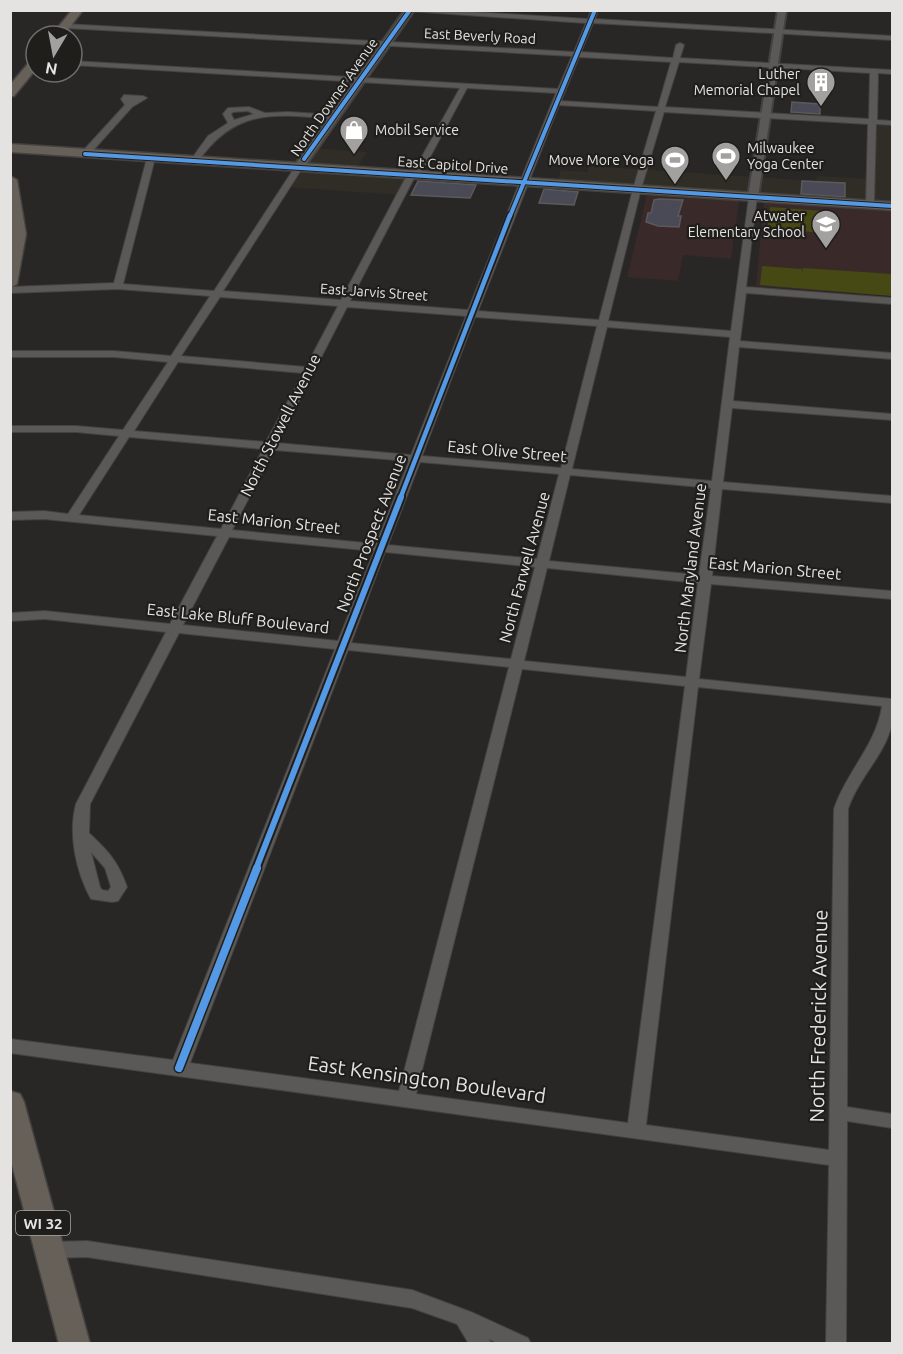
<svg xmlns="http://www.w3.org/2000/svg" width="903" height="1354" viewBox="0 0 903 1354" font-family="Ubuntu,sans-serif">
	<rect width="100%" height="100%" fill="#282726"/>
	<g fill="#302d26">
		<path d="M872 122 892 123V206L556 184 561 170 587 172 589 166 816 181 817 176 870 179Z"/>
		<path d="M311 148 367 152 355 170 414 175 400 195 287 187Z"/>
	</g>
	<g fill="#3a2929">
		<path d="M647 195 739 201 731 259 683 255 678 281 627 277Z"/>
		<path d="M764 203 892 211V296L756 286Z"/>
	</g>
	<g fill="#464913">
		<path d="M770 207 825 211 824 233 774 229 768 226Z"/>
		<path d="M762 266 802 269V274L803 268 892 274V296L760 285Z"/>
	</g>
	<g fill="#4a4956" stroke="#5a5a5a" stroke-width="1.5">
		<path d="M792 102 820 104V114L791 112Z"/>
		<path d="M418 181 476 185 470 198 411 195Z"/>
		<path d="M802 181 845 183V197L801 194Z"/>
		<path d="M544 189 578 192 574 205 539 203Z"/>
		<path d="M659 199 683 200 678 216H681L679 227 658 226 646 222 648 213H651L654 200Z"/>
	</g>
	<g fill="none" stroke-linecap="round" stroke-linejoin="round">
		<g stroke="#434241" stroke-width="2">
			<g id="minor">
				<path d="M393 10H442L588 19 591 10H598L595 19 892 36V40L593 23 581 52 673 58 676 45 680 43 684 45 680 58 892 70V74L878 73 877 120 892 121V125L876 124 874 204 870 207 866 204 868 124 664 112 641 189 608 321 731 331 749 197 753 194 757 197 746 287 892 298V304L746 293 740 341 892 353V359L739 347 733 401 892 414V420L732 408 723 482 892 496V503L722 489 712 576 892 591V599L711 584 699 679 892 699C892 708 894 718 891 727 884 756 858 778 848 809L847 1107 892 1114V1128L847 1121 846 1344H826L829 1165 10 1053V1039L173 1060 335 649 179 633 90 804 89 833C108 851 118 861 127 887L118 901 112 902 91 899C76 872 68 834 76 804L166 632 45 619 10 621V613L45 611 170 624 217 536 44 519 10 520V512L44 511 68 514 119 436 76 432H10V426H76L123 430 168 362 114 357H10V351H114L171 356 210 296 118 289 10 293V287L114 283 147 158 151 155 155 158 123 284 214 291 295 167 299 164 303 167 223 291 341 300 405 179 415 169 460 88 72 65V61L558 89 572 56 65 28 61 26 65 24 574 52 586 23ZM579 57 671 62 658 107 561 101ZM679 62 870 73 869 119 665 107ZM467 88 556 93 468 310 350 301 413 180 423 170ZM559 105 656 111 633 189 599 320 478 311ZM220 297 338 306 306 367 181 356ZM347 307 466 316 411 455 277 443ZM475 317 597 326 561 468 422 456ZM607 327 730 337 712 481 572 469ZM178 362 303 373 266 442 134 431ZM129 437 263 449 221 529 79 515ZM274 450 409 461 376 544 232 530ZM420 462 559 474 537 559 388 545ZM570 475 711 488 699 575 549 561ZM229 537 374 551 338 641 183 625ZM385 552 535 567 511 659 351 643ZM547 568 698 583 686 677 524 661ZM348 650 509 667 399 1091 190 1063ZM522 669 685 686 628 1123 416 1094ZM698 687 882 706C876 746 846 772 834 809L829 1150 646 1125ZM91 852 105 868 111 887 108 891 102 890 100 887Z"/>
				<path d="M124 95 143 96 147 98 132 107 88 156H82V152L125 105 121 99Z"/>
				<path d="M249 107 265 113 288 112 335 115 339 117 335 119C275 114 235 107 197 163H191L190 161 208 136 228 123 223 114 228 108ZM248 111 254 114 234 120 231 114 233 112Z"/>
				<path d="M87 1241 412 1290 471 1312 528 1338 531 1344H499L489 1339 491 1344H469L457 1324 412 1308 87 1257 51 1258 44 1256 41 1250 44 1244 51 1242Z"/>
			</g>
		</g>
		<g stroke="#434241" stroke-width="4">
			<g id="tertiary">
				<path d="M405 10H414L303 169H295V165Z"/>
				<path d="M778 10H786L758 197 753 200 748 197Z"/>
			</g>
		</g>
		<g stroke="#434241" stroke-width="3">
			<g id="primary">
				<path d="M72 10H83L63 36H51Z"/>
				<path d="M36 58V69L14 96H10V85L32 59Z"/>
				<path d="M10 144 892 202V210L10 152Z"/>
				<path d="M10 176 17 180 26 234 17 284 10 288Z"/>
				<path d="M10 1091 20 1094 24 1102 90 1344H59L10 1157Z"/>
			</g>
		</g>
		<use href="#minor" fill="#5a5958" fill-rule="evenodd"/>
		<use href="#tertiary" fill="#5a5958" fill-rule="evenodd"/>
		<use href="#primary" fill="#676059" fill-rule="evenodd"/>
		<g stroke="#1f1e1b" stroke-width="6">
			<g id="cycleway-far3">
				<path d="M85 154 892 206"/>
				<path d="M304 159 410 10"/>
				<path d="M510 216 595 10"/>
			</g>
		</g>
		<g stroke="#1f1e1b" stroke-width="8">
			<path id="cycleway-far2" d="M400 499 510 215"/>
		</g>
		<g stroke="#1f1e1b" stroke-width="10">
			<path id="cycleway-far1" d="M256 869 401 497"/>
		</g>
		<g stroke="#1f1e1b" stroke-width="11">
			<path id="cycleway" d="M179 1068 257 868"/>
		</g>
		<use href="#cycleway-far3" stroke="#5399e6" stroke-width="4"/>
		<use href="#cycleway-far2" stroke="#5399e6" stroke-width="4.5"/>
		<use href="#cycleway-far1" stroke="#5399e6" stroke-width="6"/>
		<use href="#cycleway" stroke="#5399e6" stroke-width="8"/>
	</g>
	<defs>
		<g id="building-pin" transform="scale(1.5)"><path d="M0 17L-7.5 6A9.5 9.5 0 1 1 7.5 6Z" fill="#a2a1a0" stroke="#1f1e1b"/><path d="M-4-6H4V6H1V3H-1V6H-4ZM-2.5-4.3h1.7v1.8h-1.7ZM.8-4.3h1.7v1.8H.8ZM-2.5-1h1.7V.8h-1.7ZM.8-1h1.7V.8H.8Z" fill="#fff"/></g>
		<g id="shop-pin" transform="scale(1.5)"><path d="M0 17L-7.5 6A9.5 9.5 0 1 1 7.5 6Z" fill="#a2a1a0" stroke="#1f1e1b"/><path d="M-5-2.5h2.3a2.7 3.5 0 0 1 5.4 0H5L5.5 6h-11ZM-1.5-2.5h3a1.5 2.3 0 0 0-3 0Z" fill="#fff"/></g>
		<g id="stadium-pin" transform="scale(1.5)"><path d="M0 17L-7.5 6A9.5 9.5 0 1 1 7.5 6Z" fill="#a2a1a0" stroke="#1f1e1b"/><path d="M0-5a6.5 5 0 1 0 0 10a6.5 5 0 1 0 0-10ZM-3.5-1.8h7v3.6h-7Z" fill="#fff"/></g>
		<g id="school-pin" transform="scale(1.5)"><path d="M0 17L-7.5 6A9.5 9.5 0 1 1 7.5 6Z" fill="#a2a1a0" stroke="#1f1e1b"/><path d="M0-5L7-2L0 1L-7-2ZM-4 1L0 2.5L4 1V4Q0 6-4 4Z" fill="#fff"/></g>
	</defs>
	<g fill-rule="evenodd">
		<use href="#building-pin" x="821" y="82"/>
		<use href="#shop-pin" x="354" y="130"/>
		<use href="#stadium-pin" x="726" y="156"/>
		<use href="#stadium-pin" x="675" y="160"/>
		<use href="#school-pin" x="826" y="224"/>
	</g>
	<g text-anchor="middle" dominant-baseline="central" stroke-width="4.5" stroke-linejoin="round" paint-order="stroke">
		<g font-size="14" fill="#e4e3e1" stroke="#1f1e1b">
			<text transform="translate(480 36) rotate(3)">East Beverly Road</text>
			<text transform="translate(334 97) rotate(-55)">North Downer Avenue</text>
			<text transform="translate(453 165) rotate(4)">East Capitol Drive</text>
			<text transform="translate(374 292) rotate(4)">East Jarvis Street</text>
		</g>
		<g font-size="14" fill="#e4e3e1" stroke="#1f1e1b" text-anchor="end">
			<text x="800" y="74">Luther<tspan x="800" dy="16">Memorial Chapel</tspan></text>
			<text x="375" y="130" text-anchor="start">Mobil Service</text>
			<text x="747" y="148" text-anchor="start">Milwaukee<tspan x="747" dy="16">Yoga Center</tspan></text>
			<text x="654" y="160">Move More Yoga</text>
			<text x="805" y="216">Atwater<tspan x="805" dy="16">Elementary School</tspan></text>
		</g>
		<rect fill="#1f1e1b" stroke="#a9a8a6" stroke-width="1.5" x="16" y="1211" width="54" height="24" rx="4.5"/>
		<g font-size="15" font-weight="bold" fill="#e4e3e1">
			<text x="43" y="1223">WI 32</text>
		</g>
		<g font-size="16" fill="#e4e3e1" stroke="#1f1e1b">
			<text transform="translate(280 425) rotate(-63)">North Stowell Avenue</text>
			<text transform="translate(507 451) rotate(5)">East Olive Street</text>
			<text transform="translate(274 521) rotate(6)">East Marion Street</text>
			<text transform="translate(371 533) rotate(-69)">North Prospect Avenue</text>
			<text transform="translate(524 567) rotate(-75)">North Farwell Avenue</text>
			<text transform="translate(690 568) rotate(-83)">North Maryland Avenue</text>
			<text transform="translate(775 568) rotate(5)">East Marion Street</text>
			<text transform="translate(238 618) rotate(6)">East Lake Bluff Boulevard</text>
		</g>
		<g font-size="20" fill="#e4e3e1" stroke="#1f1e1b">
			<text transform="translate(818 1016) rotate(-89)">North Frederick Avenue</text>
			<text transform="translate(427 1079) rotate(8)">East Kensington Boulevard</text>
		</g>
	</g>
	<rect width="903" height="1354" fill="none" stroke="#e4e3e1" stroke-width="24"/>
	<g transform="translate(54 54) rotate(190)"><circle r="28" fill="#1f1e1b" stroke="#6e6d6a" stroke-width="1.5"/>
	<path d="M0-4.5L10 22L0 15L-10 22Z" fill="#a2a1a0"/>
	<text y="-9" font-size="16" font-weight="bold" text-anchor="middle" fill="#e4e3e1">N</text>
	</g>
</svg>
